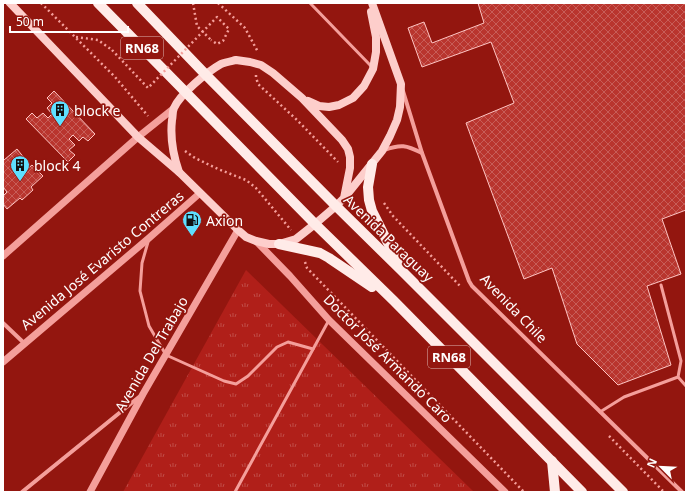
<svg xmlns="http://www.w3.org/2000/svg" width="689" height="495" viewBox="0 0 689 495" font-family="'Noto Sans',sans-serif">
	<defs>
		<pattern id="grass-tufts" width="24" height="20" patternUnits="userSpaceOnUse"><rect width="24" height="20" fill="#b01f19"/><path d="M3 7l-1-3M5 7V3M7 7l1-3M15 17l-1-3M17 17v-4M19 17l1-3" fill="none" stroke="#c04c47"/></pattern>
		<pattern id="building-cross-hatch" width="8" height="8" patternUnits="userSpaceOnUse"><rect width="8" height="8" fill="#b9352e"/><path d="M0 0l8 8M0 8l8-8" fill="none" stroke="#c75d58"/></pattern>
	</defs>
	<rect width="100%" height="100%" fill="#93160f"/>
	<path fill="url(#grass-tufts)" d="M246 270 474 492H123Z"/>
	<g fill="url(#building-cross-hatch)" stroke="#fec5c3">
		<path d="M478 3H686V210L662 219 681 274 647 286 671 365 618 385 577 344 552 268 524 279 466 123 514 103 491 42 422 67 408 28 424 22 432 43 484 23Z"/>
		<path d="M54 91 95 134 88 141 83 137 79 141 73 135 69 139 75 145 69 150 75 155 68 162 26 119 32 113 37 118 43 113 48 118 52 114 47 108 52 103 47 98Z"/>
		<path d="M17 149 25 159 19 164 25 171 32 165 43 176 31 187 33 190 22 200 20 198 7 209 3 204V196L7 192 3 187V159L4 160Z"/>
	</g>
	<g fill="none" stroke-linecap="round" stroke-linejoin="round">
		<g stroke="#f49f9b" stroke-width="2.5" stroke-dasharray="2 3" stroke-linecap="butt">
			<path d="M41 3 115 77 148 116"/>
			<path d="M193 3 197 26 211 40"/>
			<path d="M218 3 245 28 258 52"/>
			<path d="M76 37 98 40 112 50"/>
			<path d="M256 75V77L258 84 297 120 338 162"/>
			<path d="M185 151 195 158 218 169 246 180 256 188 291 230"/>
			<path d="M384 203 393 216 460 286"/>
			<path d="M305 262 307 268 524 492"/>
			<path d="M609 436 664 492"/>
		</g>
		<g stroke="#f49f9b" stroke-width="3">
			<path d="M310 3 371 66"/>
			<path d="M148 242 142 263 140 291 149 326 166 355 224 381 236 384 248 376 277 347 288 342 313 349"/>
			<path d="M678 377 686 386"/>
			<path d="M600 412 624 397 678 377 681 361 661 285"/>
			<path d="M235 492 329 320"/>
		</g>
		<g stroke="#f49f9b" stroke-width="4">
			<path d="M403 91 422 153 469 281 472 286 682 492"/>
			<path d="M384 150C401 144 406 145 422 153"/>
			<path d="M3 323 24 343"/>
			<path d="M22 492 139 397"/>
		</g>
		<g stroke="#f49f9b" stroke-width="7">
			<path d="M256 241 290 276 329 320 505 492"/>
			<path d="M3 256 138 137 173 109"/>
			<path d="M3 362 149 238 200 193"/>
			<path d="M90 492 143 394 238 230"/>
		</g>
		<g stroke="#fdcecb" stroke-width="8">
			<path d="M10 3 138 137 179 172"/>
			<path d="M236 60 250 62 261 65 273 73 302 98 342 140 348 149 350 157V168L344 198 336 206 315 224 296 239 279 244H269L256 241 246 237 238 230 179 172C173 155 170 138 172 120 173 117 172 112 174 108 180 94 207 72 221 64 226 62 232 61 236 60Z"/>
			<path d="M308 101 319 106 329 107 339 105 353 98 364 86 373 69 376 52V37L371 12"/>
			<path d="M345 197 382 151 390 136 397 120 400 107 401 84 372 3"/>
		</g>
		<g stroke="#ffebe8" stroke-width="10">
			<path d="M98 3 315 224 394 301 582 492"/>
			<path d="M137 3 206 75 336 206 401 270 623 492"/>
			<path d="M372 164 368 187 369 200 372 211 398 263"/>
			<path d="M279 244 311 251 320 253 329 258 372 287"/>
			<path d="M552 461 555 492"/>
		</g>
		<path stroke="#f49f9b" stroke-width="2.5" stroke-dasharray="2 3" stroke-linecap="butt" d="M112 50 148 88 217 17 229 29 223 41 217 44 211 40"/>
	</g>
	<defs>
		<g id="building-pin" transform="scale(1)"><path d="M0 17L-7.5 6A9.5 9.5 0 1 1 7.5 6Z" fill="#5edfff" stroke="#93160f"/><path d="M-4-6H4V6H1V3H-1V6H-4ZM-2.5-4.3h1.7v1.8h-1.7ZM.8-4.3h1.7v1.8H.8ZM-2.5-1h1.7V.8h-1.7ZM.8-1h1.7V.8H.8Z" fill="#111"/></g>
		<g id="fuel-pin" transform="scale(1)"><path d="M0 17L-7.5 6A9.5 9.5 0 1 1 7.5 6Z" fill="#5edfff" stroke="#93160f"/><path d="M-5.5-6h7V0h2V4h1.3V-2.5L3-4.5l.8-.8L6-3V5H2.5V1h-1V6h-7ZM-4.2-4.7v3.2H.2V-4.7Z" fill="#111"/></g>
	</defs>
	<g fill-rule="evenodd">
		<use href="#building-pin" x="60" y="110"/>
		<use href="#building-pin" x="20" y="165"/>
		<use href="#fuel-pin" x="192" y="220"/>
	</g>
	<g text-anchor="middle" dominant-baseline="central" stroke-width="3.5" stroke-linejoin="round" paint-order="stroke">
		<g fill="#93160f" stroke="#dfb9b7" stroke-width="1">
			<rect x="121" y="37" width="42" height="22" rx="3"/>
			<rect x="428" y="346" width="42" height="22" rx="3"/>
		</g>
		<g font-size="13" font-weight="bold" fill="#fff">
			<text x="142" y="48">RN68</text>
			<text x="449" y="357">RN68</text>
		</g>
		<g font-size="14" fill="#fff" stroke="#93160f" text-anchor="start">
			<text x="74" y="110">block e</text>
			<text x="34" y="165">block 4</text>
			<text x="206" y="220">Axion</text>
		</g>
		<g font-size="14" fill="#fff" stroke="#93160f">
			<text transform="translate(389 238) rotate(44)">Avenida Paraguay</text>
			<text transform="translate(102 260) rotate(-40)">Avenida José Evaristo Contreras</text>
			<text transform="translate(514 308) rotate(46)">Avenida Chile</text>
			<text transform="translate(151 354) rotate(-60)">Avenida Del Trabajo</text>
			<text transform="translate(388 358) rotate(45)">Doctor José Armando Caro</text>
		</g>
	</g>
	<rect width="689" height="495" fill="none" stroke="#ffffff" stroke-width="8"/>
	<g transform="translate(661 467) rotate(294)" stroke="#93160f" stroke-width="3" paint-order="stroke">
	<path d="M0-3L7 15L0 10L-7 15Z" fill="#ffffff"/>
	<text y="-6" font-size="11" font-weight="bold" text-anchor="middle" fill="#ffffff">N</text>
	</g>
	<path d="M10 26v6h118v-6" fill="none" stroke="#ffffff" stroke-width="2"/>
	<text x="16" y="26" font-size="12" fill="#ffffff" stroke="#93160f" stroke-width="3" paint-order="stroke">50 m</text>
</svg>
